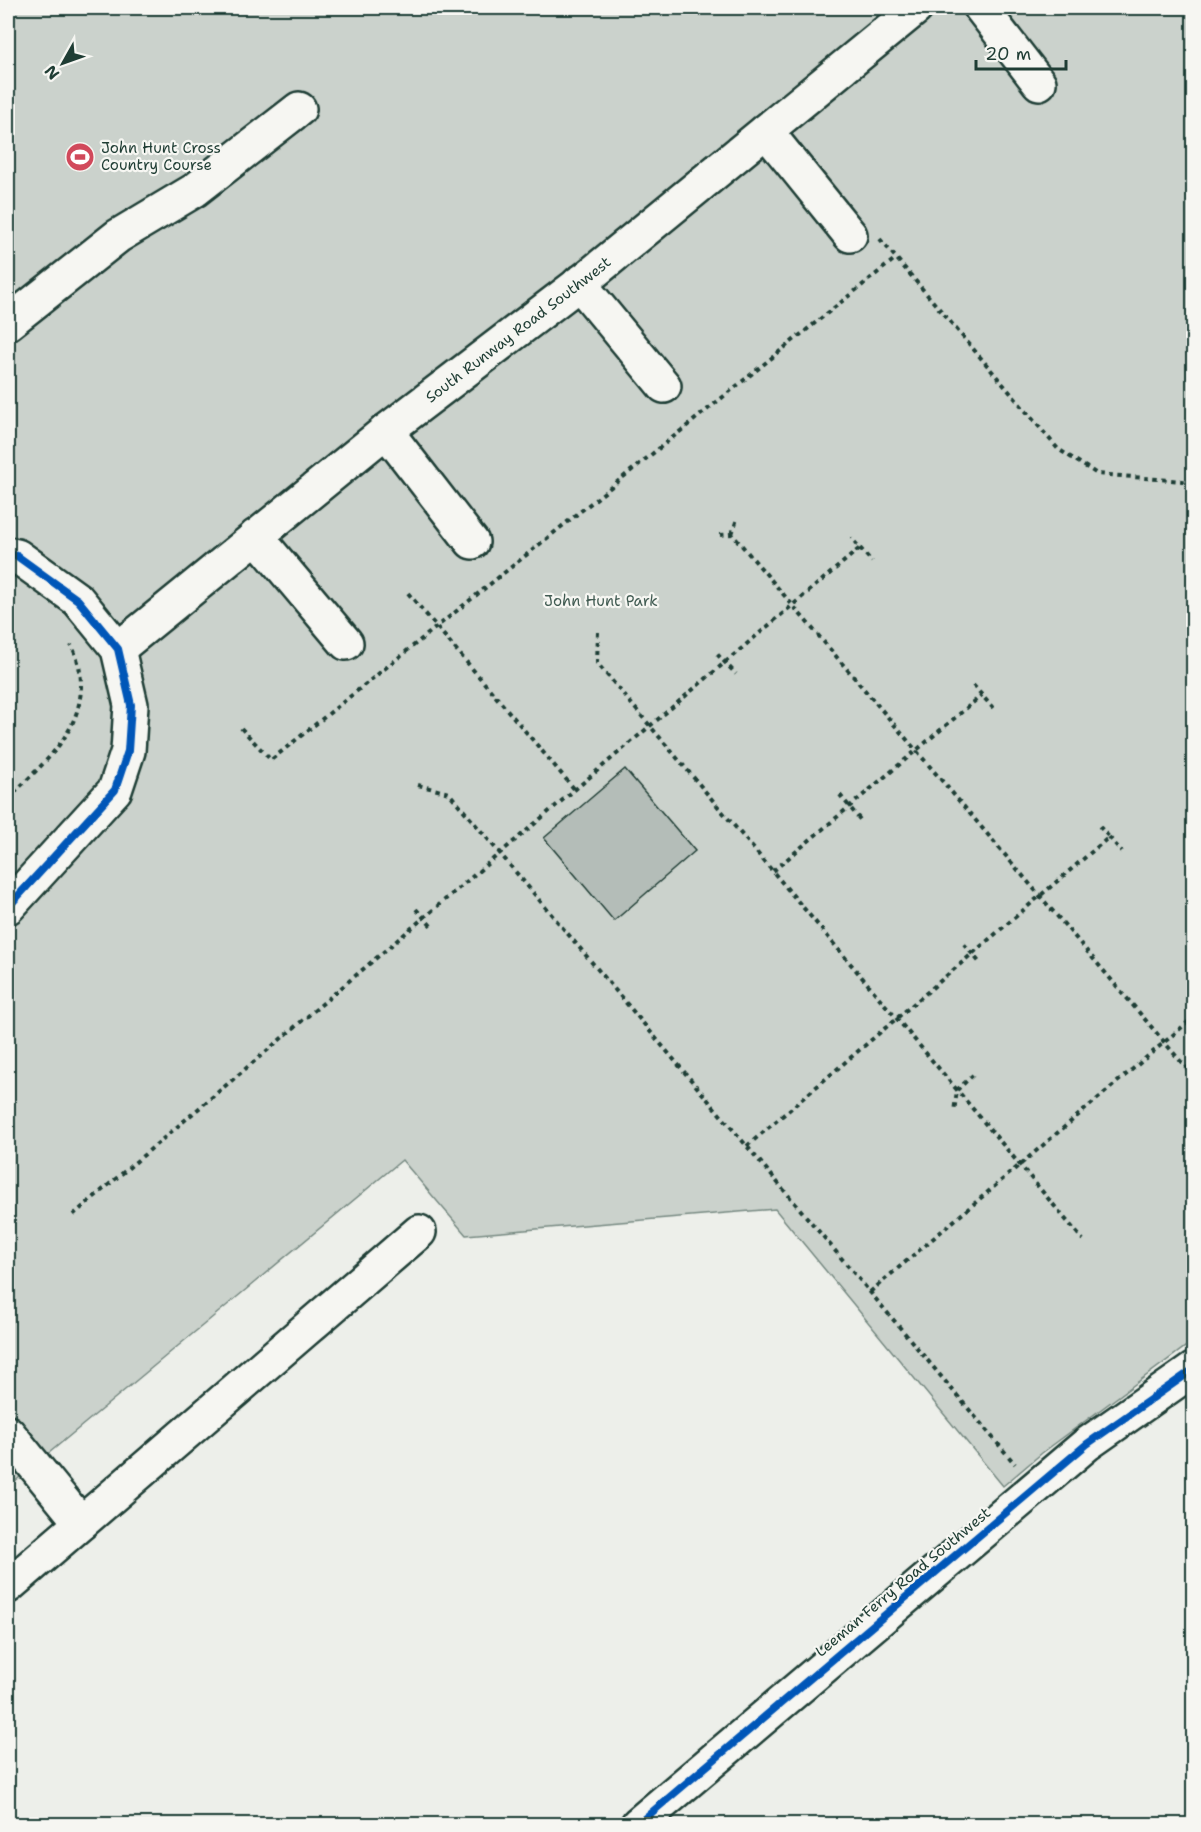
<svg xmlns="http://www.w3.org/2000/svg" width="1201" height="1832" viewBox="0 0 1201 1832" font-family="'Shantell Sans',sans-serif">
	<rect width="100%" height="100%" fill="#edefea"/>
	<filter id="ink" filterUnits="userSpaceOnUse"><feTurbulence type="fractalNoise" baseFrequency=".0167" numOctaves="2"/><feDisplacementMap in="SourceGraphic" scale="12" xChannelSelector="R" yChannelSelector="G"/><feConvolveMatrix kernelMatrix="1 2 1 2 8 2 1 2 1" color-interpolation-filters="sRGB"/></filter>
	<g filter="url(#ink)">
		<path fill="#cbd2cc" stroke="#758880" stroke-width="1.5" d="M8 8H1193V1341L1042 1453 1003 1486 775 1209 466 1235 402 1160 8 1487Z"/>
		<path fill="#b4bdb8" stroke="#1f3d34" stroke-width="1.5" d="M625 769 695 851 614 921 544 838Z"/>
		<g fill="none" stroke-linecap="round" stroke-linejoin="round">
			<g stroke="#1f3d34" stroke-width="38">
				<g id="minor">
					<path d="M981 8 1039 83"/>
					<path d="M766 131 850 235"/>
					<path d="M579 283 664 386"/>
					<path d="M8 323 118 236 195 190 299 109"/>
					<path d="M386 431 472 542"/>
					<path d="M256 536 346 643"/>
					<path d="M8 554 17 556 78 600 118 649 131 705 128 751 115 790 8 907"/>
					<path id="s1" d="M118 649 386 431 589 276 916 8"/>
					<path d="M8 1433 81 1523"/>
					<path d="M8 1586 419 1232"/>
					<path d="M638 1824 1087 1444 1194 1369"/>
				</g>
			</g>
			<g stroke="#1f3d34" stroke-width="4" stroke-dasharray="4.5 4.5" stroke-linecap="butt">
				<path d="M880 239 1058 449 1097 474 1194 482"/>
				<path d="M732 534 737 519"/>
				<path d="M720 535 732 534 1194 1077"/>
				<path d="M860 548 872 562"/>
				<path d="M408 593 576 791"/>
				<path d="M598 632 597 663 957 1090 954 1112"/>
				<path d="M717 654 736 674"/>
				<path d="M973 685 993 708"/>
				<path d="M241 728 271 760 896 258"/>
				<path d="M418 785 449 793 1015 1464"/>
				<path d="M840 795 862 822"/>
				<path d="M8 799C39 766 81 736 81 685 81 672 78 657 71 645"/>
				<path d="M1109 837 1122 852"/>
				<path d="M773 871 982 695"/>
				<path d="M416 909 433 928"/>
				<path d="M964 944 980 963"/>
				<path d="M973 1075 957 1090 1083 1240"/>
				<path d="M747 1146 1109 837 1099 826"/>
				<path d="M73 1215 860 548 851 538"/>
				<path d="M870 1292 1194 1017"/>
			</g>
			<use href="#minor" stroke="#f6f6f2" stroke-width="33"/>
			<g stroke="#f6f6f2" stroke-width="11">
				<g id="cycleway">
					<path d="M8 554 17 556 78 600 118 649 131 705 128 751 115 790 8 907"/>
					<path d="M638 1824 1087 1444 1194 1369"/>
				</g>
			</g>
			<use href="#cycleway" stroke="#0057b8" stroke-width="8"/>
		</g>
	</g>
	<defs>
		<g id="stadium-disc" transform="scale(1.5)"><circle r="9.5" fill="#d1495b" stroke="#f6f6f2"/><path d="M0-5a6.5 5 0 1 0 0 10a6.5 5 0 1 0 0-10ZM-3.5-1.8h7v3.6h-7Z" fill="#fff"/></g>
	</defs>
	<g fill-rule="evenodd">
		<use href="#stadium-disc" x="80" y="157"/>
	</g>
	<g text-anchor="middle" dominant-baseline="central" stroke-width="4.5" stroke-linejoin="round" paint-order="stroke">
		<g font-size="15" fill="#1f3d34" stroke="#f6f6f2" text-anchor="start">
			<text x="101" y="148">John Hunt Cross<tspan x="101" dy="17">Country Course</tspan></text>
		</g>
		<g font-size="15" fill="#1f3d34" stroke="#f6f6f2">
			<text stroke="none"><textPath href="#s1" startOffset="512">South Runway Road Southwest</textPath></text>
			<text transform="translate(903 1582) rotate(-40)">Leeman Ferry Road Southwest</text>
		</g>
		<g font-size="15" fill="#415b52" stroke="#f6f6f2">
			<text x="601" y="601">John Hunt Park</text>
		</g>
	</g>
	<rect width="1201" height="1832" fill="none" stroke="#f6f6f2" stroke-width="30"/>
	<rect x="15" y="15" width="1171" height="1802" fill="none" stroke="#1f3d34" stroke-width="2" filter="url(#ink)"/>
	<g transform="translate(63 63) rotate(230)" stroke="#f6f6f2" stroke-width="4.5" paint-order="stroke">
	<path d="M0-4.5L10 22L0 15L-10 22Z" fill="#1f3d34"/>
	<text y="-9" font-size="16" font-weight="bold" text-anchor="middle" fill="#1f3d34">N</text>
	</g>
	<path d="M976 60v9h90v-9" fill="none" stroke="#1f3d34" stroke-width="3"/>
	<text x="985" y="60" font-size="18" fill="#1f3d34" stroke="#f6f6f2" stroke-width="4.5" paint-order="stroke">20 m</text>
</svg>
